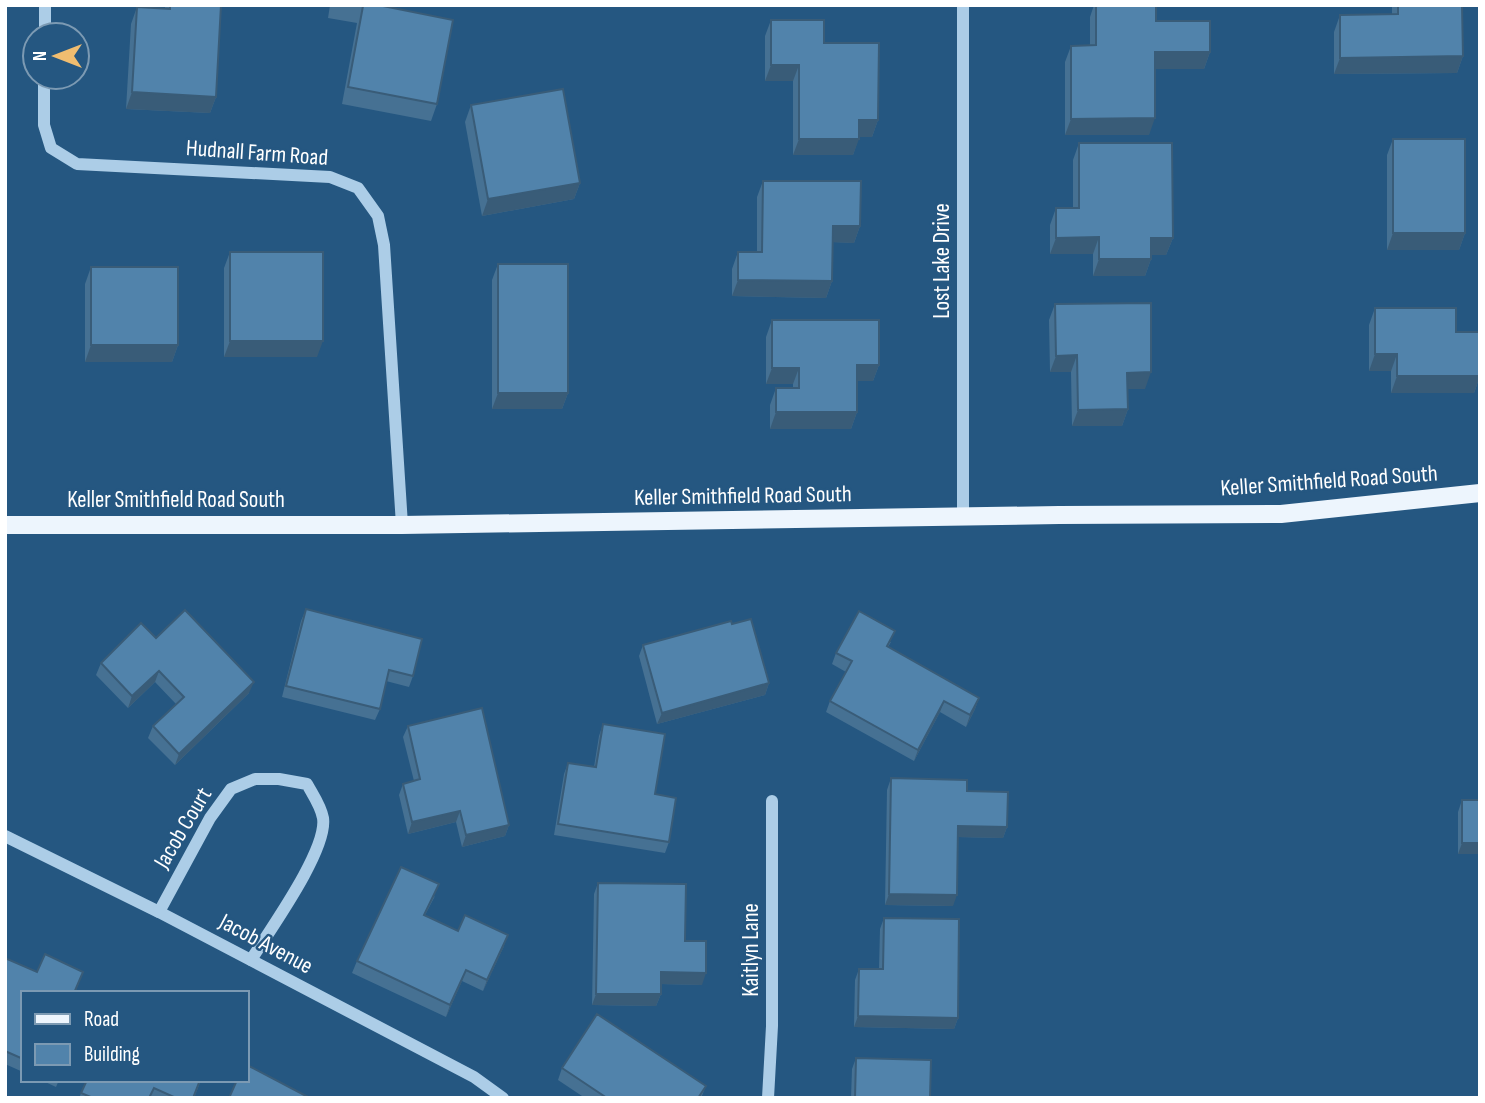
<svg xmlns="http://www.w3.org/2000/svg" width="1485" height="1103" viewBox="0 0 1485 1103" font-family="'Sofia Sans Condensed',sans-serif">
	<rect width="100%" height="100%" fill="#255781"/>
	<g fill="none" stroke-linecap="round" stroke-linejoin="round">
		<g stroke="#accde7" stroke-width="12">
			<path d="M963 5V517"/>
			<path d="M45 35V5"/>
			<path d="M44 77V125L51 148 77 164 330 177 358 188 378 216 384 245 402 525"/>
			<path d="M5 836 159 912 474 1077 503 1098"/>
			<path d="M159 912 210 818 231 789 255 779H279L307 784C313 795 321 806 323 818 328 850 269 931 251 960"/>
			<path d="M768 1098 772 1026V801"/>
		</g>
		<path stroke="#edf5fd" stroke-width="18" d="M5 525H402L1059 515 1281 514 1480 493"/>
	</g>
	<g fill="#467193">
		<path d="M165 5H221L216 97 210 113 126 109 131 24 137 7 165 9Z"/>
		<path d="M330 5H378L437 104 431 121 342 104 357 23 328 18Z"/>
		<path d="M1094 5H1156V21L1210 52 1204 69H1155L1149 135H1065V62L1071 46H1090V17Z"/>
		<path d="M1392 5H1462L1463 56 1457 73 1334 74V32L1340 15H1392Z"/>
		<path d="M771 20 824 43 878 120 872 137H859L853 155H793V81H765V36Z"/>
		<path d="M471 105 580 183 574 199 482 216 465 122Z"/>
		<path d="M1393 139 1465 233 1459 250H1387V155Z"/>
		<path d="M1079 143 1173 238 1166 255H1151V259L1145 276H1093V254H1050V225L1056 208H1073V160Z"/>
		<path d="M763 181 860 226 854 243 833 242 832 281 826 298 732 296V269L738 252H757V197Z"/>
		<path d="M230 252 317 357H224V268Z"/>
		<path d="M498 264 568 393 562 409H492V280Z"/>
		<path d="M91 267 178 345 172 362H85V284Z"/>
		<path d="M1055 304 1145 389H1127L1128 409 1122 426H1072L1071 372H1050L1049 320Z"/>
		<path d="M1375 308 1456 332 1480 376 1474 393H1391V371H1369V325Z"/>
		<path d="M772 320 879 365 873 381H857V412L851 429H770V405L776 388H793V384H766V337Z"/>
		<path d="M306 609 413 676 409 687 386 681 380 709 375 720 282 697 301 621Z"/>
		<path d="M732 624 769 683 765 695 657 724 639 656 643 645Z"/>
		<path d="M156 638 249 693 175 765 148 738 153 726 176 704 155 682 128 708 96 675 101 663Z"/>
		<path d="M891 642 888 647 979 698 975 709 966 727 940 712 914 761 826 712 830 701 846 672 832 664 836 653Z"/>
		<path d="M603 724 655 794 669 842 665 853 554 835 564 774 568 763 594 767 599 736Z"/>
		<path d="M408 726 509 825 505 836 462 847 456 822 408 834 399 795 403 784 414 781 403 737Z"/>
		<path d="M891 778 967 791 1007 827 1003 838 958 837 953 906 885 905 887 790Z"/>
		<path d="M1462 800 1480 854H1458V812Z"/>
		<path d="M598 883 685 941 702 985 661 984V994L656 1006 592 1005 594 894Z"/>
		<path d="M435 896 425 915 458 931 504 946 483 991 462 981 446 1017 352 973 357 961Z"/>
		<path d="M884 918 958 1018 954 1029 854 1027 855 980 859 969H879L880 929Z"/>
		<path d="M5 958 37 972H83L75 993H23V1072L5 1064Z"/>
		<path d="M856 1058 930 1098H851L852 1069Z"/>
		<path d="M562 1068 706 1086 701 1098H585L558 1080Z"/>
		<path d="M41 1080H59L56 1087Z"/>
		<path d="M87 1080H201L194 1098H79Z"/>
	</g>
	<g fill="#395c78">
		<path d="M1155 52H1210L1204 69H1149Z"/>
		<path d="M1463 56 1457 73 1334 74 1340 58Z"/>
		<path d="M771 65H799L793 81H765Z"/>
		<path d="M132 92 216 97 210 113 126 109Z"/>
		<path d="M1155 118 1149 135H1065L1071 119Z"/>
		<path d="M859 120H878L872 137H853Z"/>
		<path d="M799 139H859L853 155H793Z"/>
		<path d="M580 183 574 199 482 216 488 199Z"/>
		<path d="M833 226H860L854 243 827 242Z"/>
		<path d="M1393 233H1465L1459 250H1387Z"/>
		<path d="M1099 237 1093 254H1050L1056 238Z"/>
		<path d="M1151 238H1173L1166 255H1145Z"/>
		<path d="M1099 259H1151L1145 276H1093Z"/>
		<path d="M738 280 832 281 826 298 732 296Z"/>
		<path d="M230 341H323L317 357H224Z"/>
		<path d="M91 345H178L172 362H85Z"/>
		<path d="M1375 354H1397L1391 371H1369Z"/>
		<path d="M1077 355 1071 372H1050L1056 356Z"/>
		<path d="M857 365H879L873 381H851Z"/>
		<path d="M772 368H799L793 384H766Z"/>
		<path d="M1151 372 1145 389H1121L1127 373Z"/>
		<path d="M1397 376H1480L1474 393H1391Z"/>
		<path d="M498 393H568L562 409H492Z"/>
		<path d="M1128 409 1122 426H1072L1078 410Z"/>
		<path d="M776 412H857L851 429H770Z"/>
		<path d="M159 671 155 682 128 708 132 696Z"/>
		<path d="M254 682 249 693 175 765 179 754Z"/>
		<path d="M769 683 765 695 657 724 662 713Z"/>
		<path d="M979 698 975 709 966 727 970 715Z"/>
		<path d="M944 701 940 712 914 761 918 750Z"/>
		<path d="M460 811 456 822 408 834 412 822Z"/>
		<path d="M509 825 505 836 462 847 466 835Z"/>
		<path d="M958 826 1007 827 1003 838 954 837Z"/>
		<path d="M1462 843H1480V854H1458Z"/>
		<path d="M889 894 957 895 953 906 885 905Z"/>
		<path d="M508 935 504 946 483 991 487 980Z"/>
		<path d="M466 970 462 981 446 1017 450 1005Z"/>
		<path d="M661 972 706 973 702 985 657 984Z"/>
		<path d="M596 994H661L656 1006 592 1005Z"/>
		<path d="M858 1016 958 1018 954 1029 854 1027Z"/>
	</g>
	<g fill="#5183ab" stroke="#395c78" stroke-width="2">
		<path d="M170 5H221L216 97 132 92 137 7 170 9Z"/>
		<path d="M357 5H378L453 20 437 104 348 87 363 6Z"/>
		<path d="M1096 5H1156V21H1210V52H1155V118L1071 119V46L1096 45Z"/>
		<path d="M1398 5H1462L1463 56 1340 58V15L1398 14Z"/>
		<path d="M771 20H824V43H879L878 120H859V139H799V65H771Z"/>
		<path d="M563 89 580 183 488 199 471 105Z"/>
		<rect x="1393" y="139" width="72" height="94"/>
		<path d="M1079 143H1172L1173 238H1151V259H1099V237L1056 238V208H1079Z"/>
		<path d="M763 181H861L860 226H833L832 281 738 280V252H762Z"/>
		<rect x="230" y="252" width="93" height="89"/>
		<rect x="498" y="264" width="70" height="129"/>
		<rect x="91" y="267" width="87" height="78"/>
		<path d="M1151 303V372L1127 373 1128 409 1078 410 1077 355 1056 356 1055 304Z"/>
		<path d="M1375 308H1456V332H1480V376H1397V354H1375Z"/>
		<path d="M772 320H879V365H857V412H776V388H799V368H772Z"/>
		<path d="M306 609 422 639 413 676 389 670 380 709 286 686Z"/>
		<path d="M185 610 254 682 179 754 153 726 184 697 159 671 132 696 101 663 141 623 156 638Z"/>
		<path d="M859 611 895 631 887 646 979 698 970 715 944 701 918 750 830 701 852 661 836 653Z"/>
		<path d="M751 619 769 683 662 713 643 645 731 621 732 624Z"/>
		<path d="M482 708 509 825 466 835 460 811 412 822 403 784 420 779 408 726Z"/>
		<path d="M603 724 665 734 655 794 676 798 669 842 558 824 568 763 596 767Z"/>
		<path d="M891 778 967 780V791L1008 792 1007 827 958 826 957 895 889 894Z"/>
		<rect x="1462" y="800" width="18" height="43"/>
		<path d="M401 867 439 884 424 915 458 931 465 915 508 935 487 980 466 970 450 1005 357 961Z"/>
		<path d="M598 883 686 884 685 941H706V973L661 972V994H596Z"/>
		<path d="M884 918 959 919 958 1018 858 1016 859 969H883Z"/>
		<path d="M45 954 83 972 74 993H23V1059L5 1051V958L37 972Z"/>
		<path d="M597 1014 706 1086 698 1098H607L562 1068Z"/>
		<path d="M856 1058 931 1060 930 1098H855Z"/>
		<path d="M247 1065 310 1098H229L237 1080H247Z"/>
		<path d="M87 1080H200L193 1098H176L154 1088 149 1098H93L81 1093Z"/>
	</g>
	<g text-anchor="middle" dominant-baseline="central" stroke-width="5" stroke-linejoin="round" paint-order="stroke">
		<g font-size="23" fill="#fff" stroke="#255781">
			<text transform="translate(257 153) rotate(4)">Hudnall Farm Road</text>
			<text transform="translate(942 261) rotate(-90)">Lost Lake Drive</text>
			<text transform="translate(1329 481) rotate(-4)">Keller Smithfield Road South</text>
			<text transform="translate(743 496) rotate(-1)">Keller Smithfield Road South</text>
			<text x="176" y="500">Keller Smithfield Road South</text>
			<text transform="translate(183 828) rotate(-59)">Jacob Court</text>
			<text transform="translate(266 944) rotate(28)">Jacob Avenue</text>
			<text transform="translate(751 950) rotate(-90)">Kaitlyn Lane</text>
		</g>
	</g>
	<rect width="1485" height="1103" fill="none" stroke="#ffffff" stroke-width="14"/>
	<rect x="21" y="991" width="228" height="91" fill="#255781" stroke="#7c9ab3" stroke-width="2"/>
	<rect x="35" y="1014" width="35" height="10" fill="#edf5fd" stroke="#7c9ab3" stroke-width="2"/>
	<text x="84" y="1026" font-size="21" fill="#ffffff">Road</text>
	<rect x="35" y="1044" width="35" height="21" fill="#5183ab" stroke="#7c9ab3" stroke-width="2"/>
	<text x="84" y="1061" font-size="21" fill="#ffffff">Building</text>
	<g transform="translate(56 56) rotate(270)"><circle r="33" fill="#255781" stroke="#7c9ab3" stroke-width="2"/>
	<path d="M0-5L12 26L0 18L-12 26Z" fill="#f0bd70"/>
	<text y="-10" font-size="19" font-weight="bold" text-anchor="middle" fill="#ffffff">N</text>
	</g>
</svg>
